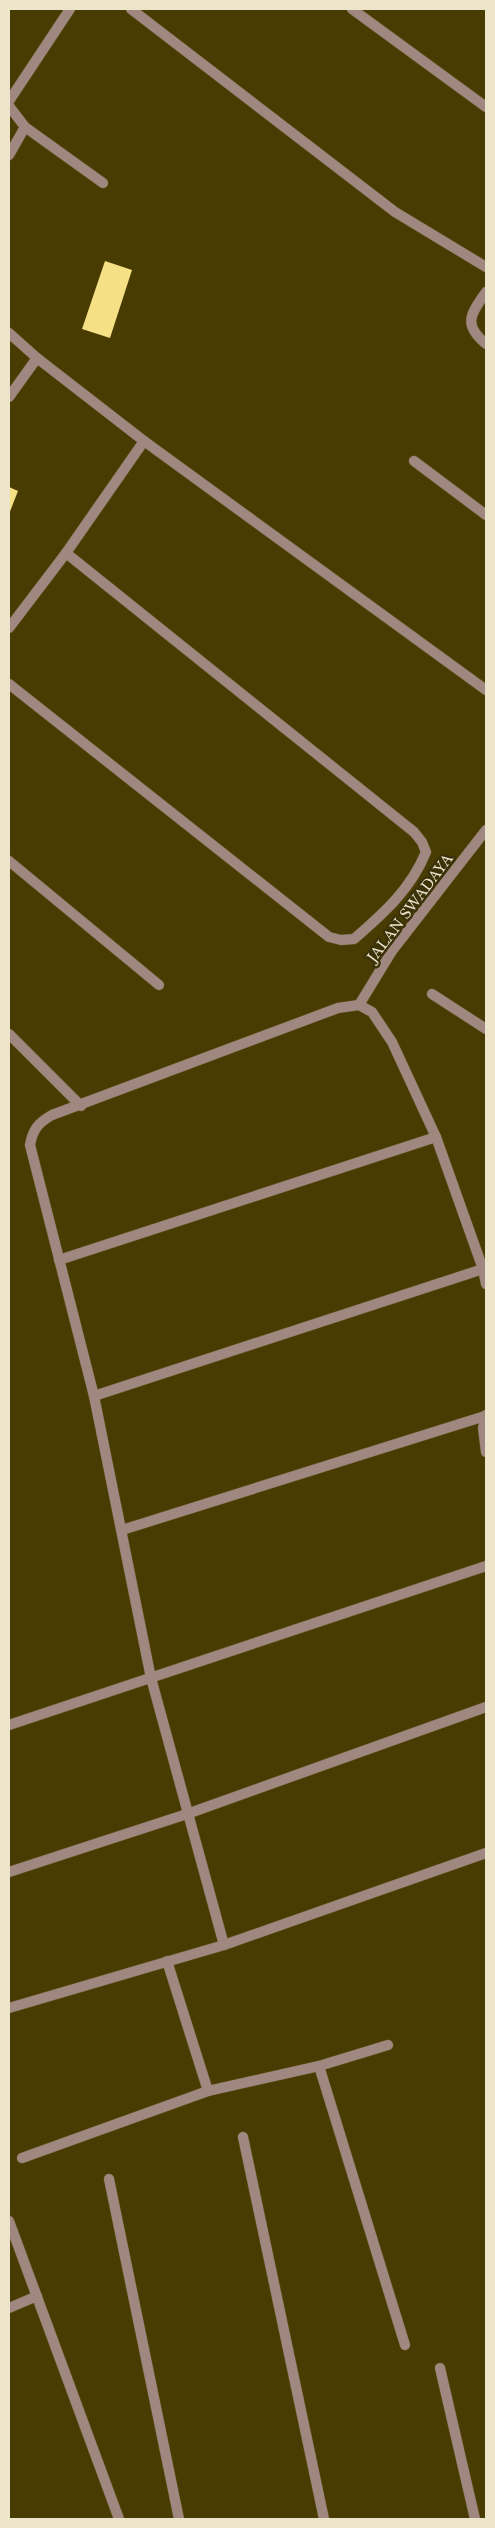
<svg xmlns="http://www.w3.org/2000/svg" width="495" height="2528" viewBox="0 0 495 2528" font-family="'Libre Baskerville',serif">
	<rect width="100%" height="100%" fill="#483c03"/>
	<g fill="#f6e086">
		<path d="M105 261 132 270 110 338 82 329Z"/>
		<path d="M9 487 18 491 9 514Z"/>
	</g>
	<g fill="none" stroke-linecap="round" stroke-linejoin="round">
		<g stroke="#665a27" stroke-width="11">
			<g id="minor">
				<path d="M131 9 395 212 486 267"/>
				<path d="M352 9 486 107"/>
				<path d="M9 101 70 9"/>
				<path d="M9 106 25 127 9 155"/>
				<path d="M25 127 103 183"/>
				<path d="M486 292C471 314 462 324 486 344"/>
				<path d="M9 333 37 358 144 441 486 690"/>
				<path d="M9 397 37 358"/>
				<path d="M414 461 486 515"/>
				<path d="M9 628 66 553 144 441"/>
				<path d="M9 684 329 937 341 940 354 939C384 913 411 889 426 852L422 842 414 832 66 553"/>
				<path d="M9 861 159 985"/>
				<path d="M432 994 486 1029"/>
				<path d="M359 1005 392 951 486 830"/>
				<path d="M9 1034 81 1106"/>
				<path d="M59 1260 436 1137"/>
				<path d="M94 1396 483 1269"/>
				<path d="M486 1415 483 1428 486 1452"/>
				<path d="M122 1530 485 1416"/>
				<path d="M9 1725 486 1566"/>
				<path d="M9 1872 187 1814 486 1707"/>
				<path d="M224 1945 151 1678 94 1396 30 1145C33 1129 38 1123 52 1115L338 1008 359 1005 372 1012 392 1042 436 1137 483 1269 486 1284"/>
				<path d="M167 1961 208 2091 319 2066 388 2045"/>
				<path d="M9 2008 224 1945 486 1853"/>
				<path d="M319 2066 405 2345"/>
				<path d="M243 2137 324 2519"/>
				<path d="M22 2158 208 2091"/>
				<path d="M109 2179 179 2519"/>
				<path d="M9 2221 119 2519"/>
				<path d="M9 2308 37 2296"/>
				<path d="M440 2368 475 2519"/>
			</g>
		</g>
		<use href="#minor" stroke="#a08780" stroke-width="10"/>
	</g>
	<g text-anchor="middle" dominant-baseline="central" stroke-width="5" stroke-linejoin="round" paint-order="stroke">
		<g font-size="14" fill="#ece5cb" stroke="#3b320a">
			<text transform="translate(410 908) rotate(-53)">JALAN SWADAYA</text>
		</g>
	</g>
	<rect width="495" height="2528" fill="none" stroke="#ece5cb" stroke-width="20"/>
</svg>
